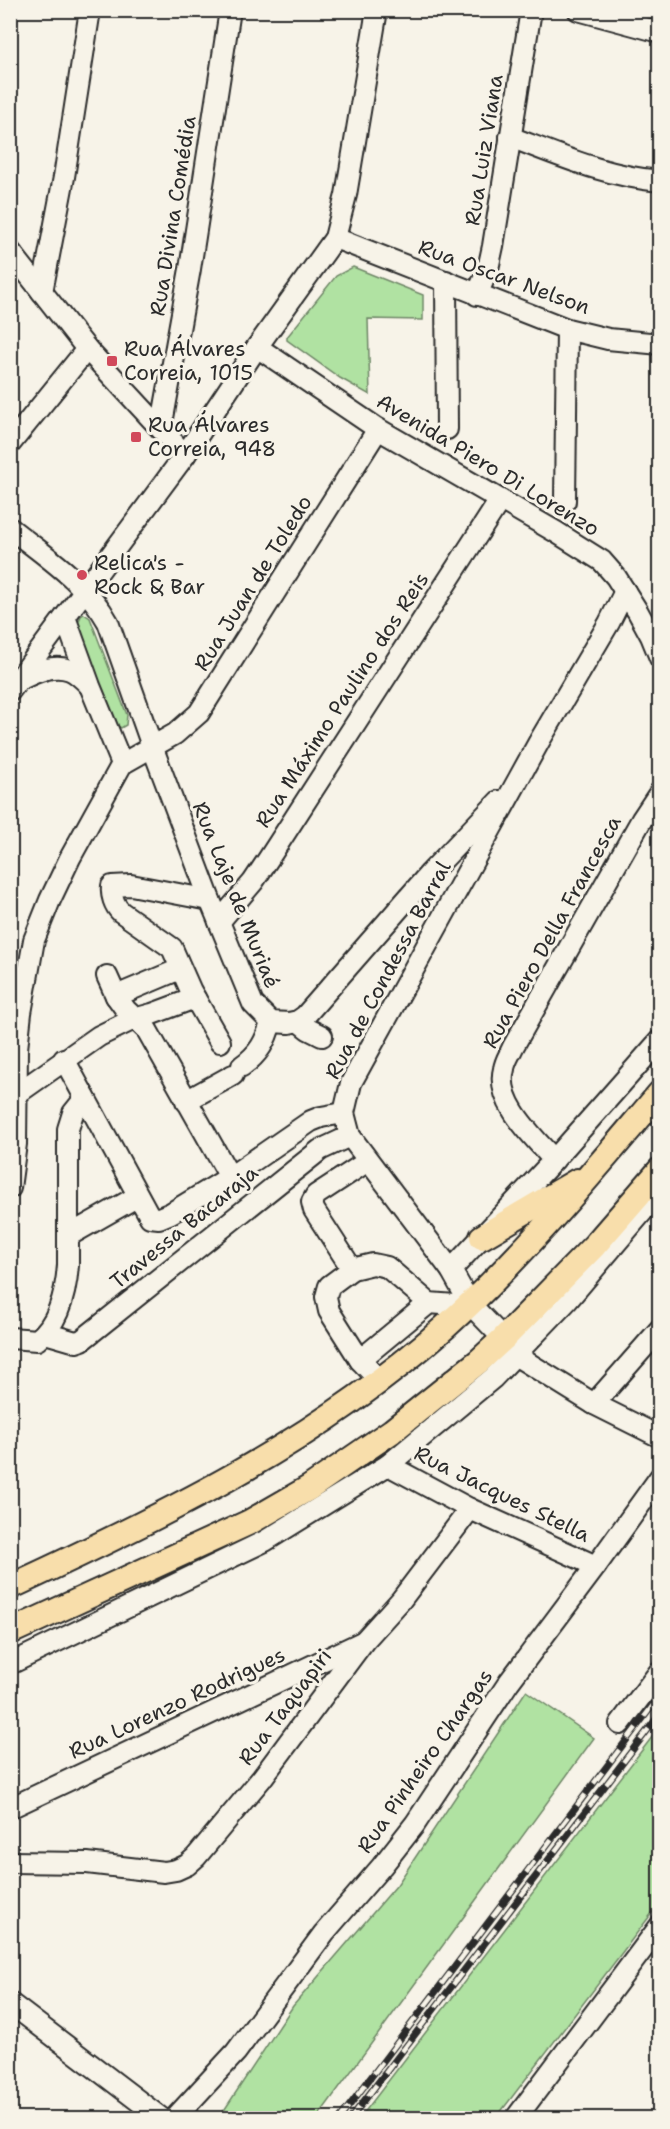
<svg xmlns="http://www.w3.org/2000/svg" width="670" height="2129" viewBox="0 0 670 2129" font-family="'Shantell Sans',sans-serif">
	<rect width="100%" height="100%" fill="#f7f3e8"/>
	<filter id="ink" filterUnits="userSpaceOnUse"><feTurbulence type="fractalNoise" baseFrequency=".0167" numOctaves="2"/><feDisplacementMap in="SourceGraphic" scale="12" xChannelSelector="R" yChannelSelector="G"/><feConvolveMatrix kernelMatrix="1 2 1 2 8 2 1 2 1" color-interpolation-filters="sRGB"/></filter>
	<g filter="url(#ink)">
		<g fill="#b0e2a2" stroke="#6e8666" stroke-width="1.5">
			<path d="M353 267 423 295V320L368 319 370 395 340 378 287 340V337L336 276Z"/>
			<path d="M84 614 90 618 127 715 126 725 121 728 114 724 77 625 81 616Z"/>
			<path d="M526 1691 594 1738 317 2118H219L293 2006 397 1885Z"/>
			<path d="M659 1728V1904L496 2118H360Z"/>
		</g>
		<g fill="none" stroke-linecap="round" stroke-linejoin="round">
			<g stroke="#2b2b2b" stroke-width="24">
				<g id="minor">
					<path d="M578 10 660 32"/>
					<path d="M510 137C561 156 605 176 660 181"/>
					<path d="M335 238 567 329 608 339 660 344"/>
					<path d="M10 251 87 349 185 455"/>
					<path d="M446 281 447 429"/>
					<path d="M42 292 64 177 90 10"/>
					<path d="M477 295 488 269 493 246 531 10"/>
					<path d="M257 347 378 429 556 532 602 561 616 577 638 612 651 636 660 658"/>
					<path d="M161 429 190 269 230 10"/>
					<path d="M10 444 87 349"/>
					<path d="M565 501 567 329"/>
					<path d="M10 528C45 556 86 582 108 622L152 746 210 900 253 1004 271 1022 289 1023 298 1021 305 1016 430 873 499 801"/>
					<path d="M625 591 609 623 540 740 351 1083 344 1113 350 1136 451 1270 470 1304 497 1332 515 1355 594 1404 660 1437"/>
					<path d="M65 617 90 686 122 764"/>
					<path d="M19 680C34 673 53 663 70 670 77 673 84 680 89 685"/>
					<path d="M10 691 185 455 257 347 335 238 346 195 377 10"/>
					<path d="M210 900 131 885 112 886C111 895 114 905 121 912L172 948 191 991 220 1042"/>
					<path d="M219 922 253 882 269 858 500 500"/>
					<path d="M107 976 116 996 126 1010 147 1030 230 1177 311 1121 321 1117 344 1113"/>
					<path d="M116 996 180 969"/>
					<path d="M298 1021 308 1029 322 1036"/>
					<path d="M64 1059 150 1217 159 1218 171 1213 230 1177"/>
					<path d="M242 1066C259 1054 266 1041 271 1022"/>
					<path d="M18 1093 99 1036 134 1019 152 1014 195 998"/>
					<path d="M186 1101 233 1075"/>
					<path d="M554 1160C534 1137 495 1102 504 1069 505 1061 510 1054 513 1047L642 819 660 792"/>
					<path d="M10 1188 16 1144 17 1049 21 1013 34 940 50 900 70 858 122 764 175 734 199 713 378 429"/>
					<path d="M68 1236 138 1196"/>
					<path d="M352 1269 314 1210 312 1202 316 1195 368 1161"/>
					<path d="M451 1270 554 1160 660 1040"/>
					<path d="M45 1333 76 1342 82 1340 320 1150 350 1136"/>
					<path d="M10 1338 37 1340C59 1323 66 1291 68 1265V1129L73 1113 85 1098"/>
					<path d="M360 1360 429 1303"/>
					<path d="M379 1380 360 1360 329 1311 326 1297 329 1286 352 1269 373 1264 387 1267 429 1303 468 1306"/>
					<path d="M594 1404 660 1329"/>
					<path d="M388 1465 470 1509 596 1566"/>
					<path d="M10 1664 265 1541 388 1465 493 1378 567 1301 660 1191"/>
					<path d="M620 1724 660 1671"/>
					<path d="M10 1808 362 1642"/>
					<path d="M10 1862 87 1863 164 1872 176 1870 187 1865 196 1857 262 1778 364 1641 401 1600 470 1509"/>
					<path d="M10 2003 161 2118"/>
					<path d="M175 2118 236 2052 324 1933 382 1866 415 1824 509 1682 596 1566 660 1477"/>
					<path d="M516 2118 660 1926"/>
				</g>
			</g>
			<g stroke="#2b2b2b" stroke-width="28">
				<g id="major">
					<path d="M482 1237 577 1181"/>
					<path d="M10 1587C164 1516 318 1441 445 1327 524 1256 591 1174 660 1093"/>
					<path d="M10 1632 250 1522 309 1488 392 1431 478 1362 503 1339 595 1245 660 1170"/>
				</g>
			</g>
			<use href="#minor" stroke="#f7f3e8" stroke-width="20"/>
			<use href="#major" stroke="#f8deab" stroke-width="24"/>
			<g stroke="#2b2b2b" stroke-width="7">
				<g id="rail">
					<path d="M340 2118 660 1696"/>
					<path d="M351 2118 660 1714"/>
				</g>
			</g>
			<use href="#rail" stroke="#f7f3e8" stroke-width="4.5" stroke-dasharray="14" stroke-linecap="butt"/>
		</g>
	</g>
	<g fill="#d1495b" stroke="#f7f3e8" stroke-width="2">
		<rect x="106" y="355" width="12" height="12" rx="3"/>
		<rect x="130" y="431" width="12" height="12" rx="3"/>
		<circle cx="82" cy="575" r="6"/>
	</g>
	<g text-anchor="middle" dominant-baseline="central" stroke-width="6" stroke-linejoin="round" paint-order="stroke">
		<g font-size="21" fill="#2b2b2b" stroke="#f7f3e8">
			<text transform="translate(484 150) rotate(-81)">Rua Luiz Viana</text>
			<text transform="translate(173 216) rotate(-81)">Rua Divina Comédia</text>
			<text transform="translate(504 277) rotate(20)">Rua Oscar Nelson</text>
			<text transform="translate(488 465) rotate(31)">Avenida Piero Di Lorenzo</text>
			<text transform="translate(253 583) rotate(-58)">Rua Juan de Toledo</text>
			<text transform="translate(342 700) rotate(-57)">Rua Máximo Paulino dos Reis</text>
			<text transform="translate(236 895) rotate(68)">Rua Laje de Muriaé</text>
			<text transform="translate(552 932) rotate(-61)">Rua Piero Della Francesca</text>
			<text transform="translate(388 970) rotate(-62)">Rua de Condessa Barral</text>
			<text transform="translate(184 1227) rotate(-39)">Travessa Bacaraja</text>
			<text transform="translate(502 1494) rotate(26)">Rua Jacques Stella</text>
			<text transform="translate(177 1703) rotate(-25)">Rua Lorenzo Rodrigues</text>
			<text transform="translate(285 1707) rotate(-53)">Rua Taquapiri</text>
			<text transform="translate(425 1761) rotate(-55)">Rua Pinheiro Chargas</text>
		</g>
		<g font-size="21" fill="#2b2b2b" stroke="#f7f3e8" text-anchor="start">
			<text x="124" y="349">Rua Álvares<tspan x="124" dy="24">Correia, 1015</tspan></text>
			<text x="148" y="425">Rua Álvares<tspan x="148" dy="24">Correia, 948</tspan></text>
			<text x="94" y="563">Relica's -<tspan x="94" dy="24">Rock &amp; Bar</tspan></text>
		</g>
	</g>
	<rect width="670" height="2129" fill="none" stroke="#f7f3e8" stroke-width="36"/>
	<rect x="18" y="18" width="634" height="2093" fill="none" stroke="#2b2b2b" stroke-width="2" filter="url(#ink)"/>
</svg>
